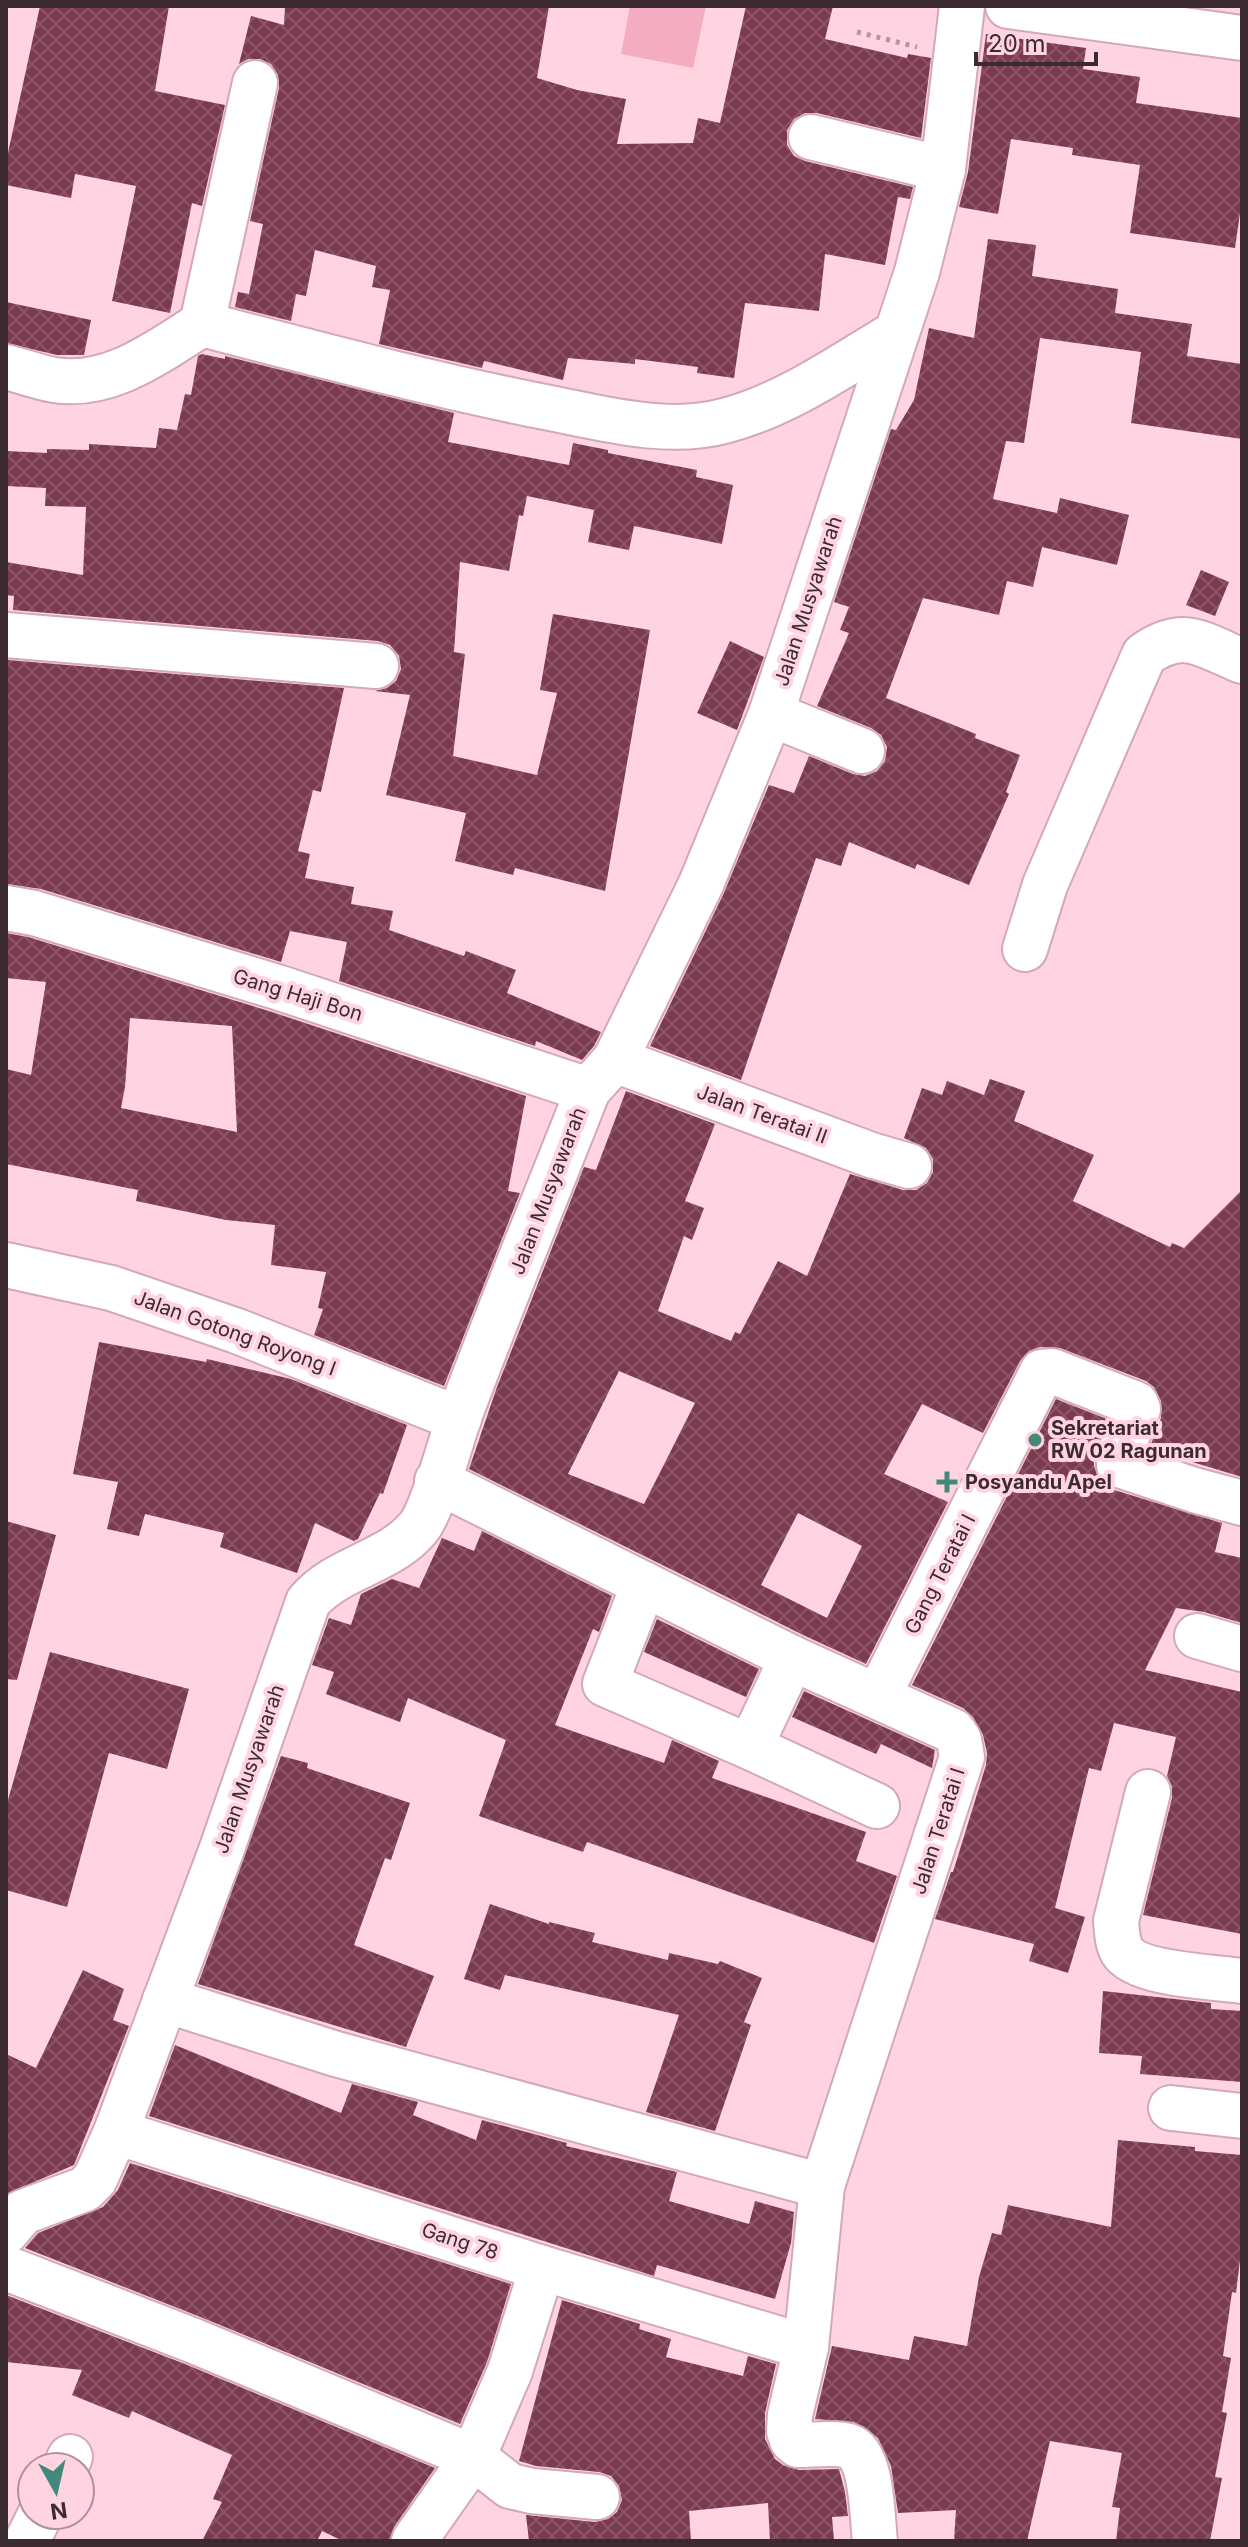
<svg xmlns="http://www.w3.org/2000/svg" width="1248" height="2547" viewBox="0 0 1248 2547" font-family="Inter,sans-serif">
	<defs>
		<pattern id="building-cross-hatch" width="8" height="8" patternUnits="userSpaceOnUse" patternTransform="scale(2)"><rect width="8" height="8" fill="#7c3a51"/><path d="M0 0l8 8M0 8l8-8" fill="none" stroke="#8a5567"/></pattern>
	</defs>
	<rect width="100%" height="100%" fill="#ffd4e0"/>
	<path fill="#f4acc1" d="M630 6H706L693 68 621 54Z"/>
	<g fill="url(#building-cross-hatch)" fill-rule="evenodd">
		<path d="M40 6H169L155 91 225 105 202 206 192 203 170 313 112 301 136 186 75 174 71 198 6 185V162Z"/>
		<path d="M285 6H549L537 78 577 90 626 99 617 144 693 143 698 118 720 123 746 6H833L825 39 907 58 908 54 931 58 921 138 817 113H805L794 119 787 130V145L794 156 805 161 913 187 910 199 898 197 885 265 825 254 819 311 745 303 734 378 697 373 698 367 635 359V364L568 358 563 380 484 361 482 368 379 344 390 290 372 287 376 266 315 250 306 296 296 294 291 321 235 307 238 292 249 294 263 224 250 221 279 88 278 75 271 64 260 59H248L239 64 251 16 284 25Z"/>
		<path d="M986 34 1086 48 1083 69 1140 77 1136 103 1242 118V199L1235 248 1130 233 1140 165 1072 155 1073 148 1011 139 998 214 959 207 968 172Z"/>
		<path d="M988 239 1036 245 1032 276 1118 289 1115 313 1192 324 1187 356 1242 364V439L1131 423 1141 352 1040 338 1024 443 1006 441 993 499 1057 513 1060 498 1129 515 1117 565 1042 547 1033 587 1007 581 999 615 923 598 886 698 976 734 975 738 1020 755 1006 792 1009 794 969 885 917 864 915 869 849 842 841 866 816 858 741 1080 650 1046 723 895 769 785 794 793 809 756 853 774 865 776 877 771 885 761 887 747 881 735 871 728 817 706 849 633 840 630 849 607 834 602 891 429 896 430 914 400 929 328 974 338Z"/>
		<path d="M6 302 91 320 84 355H57L6 343Z"/>
		<path d="M202 354 225 359V356L454 413 448 442 569 465 573 443 608 450V453L697 470 696 477 733 485 722 544 634 526 629 550 588 542 594 510 527 496 523 516 519 515 509 571 460 562 454 652 465 654 453 756 537 775 557 693 540 690 553 614 650 630 605 891 515 868 513 875 455 861 466 813 386 795 410 695 375 691 387 688 396 681 401 669 399 656 390 645 378 641 13 610 14 596 6 595V562L83 575 86 507 45 506 46 488 6 486V451L47 453V449L89 450V444L156 448 159 428 177 430 185 394 191 395 198 356Z"/>
		<path d="M1201 570 1229 582 1215 616 1186 605Z"/>
		<path d="M730 641 764 657 737 730 697 713Z"/>
		<path d="M8 660 344 688 321 792 313 790 298 851 310 854 305 878 354 887 351 904 393 911 389 930 464 956 466 951 516 970 507 993 601 1032 594 1046 582 1060 536 1041 535 1046 339 981 347 942 290 931 281 962 41 889 6 884Z"/>
		<path d="M6 933 28 937 272 1012 526 1096 508 1191 520 1193 444 1386 314 1335 323 1309 318 1308 326 1272 271 1265 275 1225 226 1220 136 1201 138 1190 6 1164V1069L31 1075 46 982 6 978ZM130 1018 232 1026 237 1132 121 1108 125 1087Z"/>
		<path d="M990 1079 1025 1091 1014 1121 1094 1155 1073 1201 1170 1247 1172 1243 1184 1248 1242 1190V1477L1149 1449 1161 1418V1401L1154 1387 1146 1381 1060 1348 1040 1347 1029 1351 1020 1361 983 1433 922 1404 884 1474 948 1502 866 1664 803 1635 469 1469 497 1387 584 1167 596 1170 626 1091 715 1124 685 1201 704 1208 692 1240 684 1236 658 1311 731 1341 735 1332 740 1334 778 1261 807 1276 850 1174 903 1190H916L927 1183 933 1172V1159L926 1148 904 1138 922 1088 942 1095 947 1081 984 1095ZM619 1371 695 1403 644 1504 568 1474ZM798 1513 862 1546 827 1618 761 1585Z"/>
		<path d="M99 1342 206 1362 207 1359 291 1379 407 1425 383 1494 380 1493 358 1539 354 1541 315 1523 297 1573 220 1547 224 1533 145 1514 139 1536 107 1529 118 1482 73 1474Z"/>
		<path d="M1056 1399 1107 1419 1094 1455V1466L1099 1480 1111 1489 1222 1523 1215 1552 1242 1558V1623L1204 1612 1176 1608 1145 1670 1242 1692V1934L1143 1915 1172 1798V1786L1167 1776 1176 1737 1114 1723 1101 1771 1089 1768 1055 1908 1085 1917 1068 1973 1029 1961 1034 1944 935 1919 951 1872H953L986 1765 987 1753 983 1735 973 1717 963 1708 912 1685Z"/>
		<path d="M6 1521 56 1535 17 1680 6 1679Z"/>
		<path d="M482 1531 612 1596 599 1632 593 1629 555 1725 664 1763 672 1740 719 1761 712 1778 866 1832 856 1861 897 1876 874 1943 587 1842 583 1852 479 1816 506 1740 408 1698 400 1722 326 1694 334 1672 312 1665 329 1618 351 1625 361 1594 392 1579 419 1588 442 1538 474 1551Z"/>
		<path d="M657 1619 759 1669 746 1697 644 1652Z"/>
		<path d="M50 1652 189 1689 167 1769 109 1753 67 1907 6 1890V1807Z"/>
		<path d="M804 1691 935 1750 932 1768 881 1744 876 1754 792 1717Z"/>
		<path d="M281 1756 308 1763 307 1768 410 1803 391 1860 385 1858 354 1945 434 1976 406 2047 198 1984Z"/>
		<path d="M490 1904 549 1924V1922L595 1933 592 1942 668 1960 669 1953 718 1964 720 1961 762 1978 744 2022 751 2025 715 2131 646 2112 679 2015 505 1975 500 1990 464 1979Z"/>
		<path d="M83 1970 124 1989 113 2020 129 2026 74 2165 6 2194V2054L36 2068Z"/>
		<path d="M1103 1991 1211 2003V2009L1242 2011V2082L1140 2074 1142 2056 1099 2053Z"/>
		<path d="M175 2045 341 2113 352 2084 418 2102 413 2115 476 2140 482 2120 567 2143 566 2146 677 2172 669 2201 749 2224 755 2201 794 2212 791 2243 775 2299 657 2265 654 2276 149 2116Z"/>
		<path d="M1118 2140 1195 2147V2151L1242 2155V2244L1236 2293 1232 2292 1223 2356 1231 2358 1222 2412 1227 2413 1215 2477 1222 2478 1210 2541H1116L1120 2508 1112 2507 1122 2453 1050 2441 1027 2541H954L956 2510 898 2513 891 2466 878 2438 854 2422 815 2419 832 2346 909 2360 914 2336 967 2346 979 2277 992 2233 1001 2235 1008 2205 1111 2227Z"/>
		<path d="M130 2163 511 2284 487 2362 460 2424 203 2318 25 2248 38 2233 103 2207 118 2190Z"/>
		<path d="M6 2295 185 2364 435 2468 394 2527 389 2541H343L322 2531 317 2541H202L222 2502 213 2499 232 2455 132 2411 129 2418 72 2395 82 2370 6 2362Z"/>
		<path d="M562 2300 640 2324 639 2329 671 2339 666 2357 743 2376 748 2356 776 2364 765 2413V2439L775 2459 783 2465 799 2470 839 2469 845 2492 848 2516 832 2517 834 2540 770 2541 768 2503 689 2511 691 2541H529L526 2515 595 2522 608 2519 617 2512 622 2500 619 2486 611 2476 599 2472 536 2466 519 2461Z"/>
	</g>
	<g fill="none" stroke-linecap="round" stroke-linejoin="round">
		<g stroke="#d2a9b4" stroke-width="48">
			<g id="minor">
				<path d="M1008 6 1242 38"/>
				<path d="M811 137 943 169"/>
				<path d="M202 324 255 83"/>
				<path d="M6 367C22 371 38 377 54 380 110 389 157 352 202 324 317 354 432 385 550 408 605 419 668 436 724 421 786 405 841 366 896 333"/>
				<path d="M6 635 376 666"/>
				<path d="M771 714 862 751"/>
				<path d="M6 908 34 913 280 988 588 1090"/>
				<path d="M1025 949 1045 885 1144 655C1184 627 1201 644 1242 661"/>
				<path d="M615 1060 871 1155 909 1166"/>
				<path d="M6 1265 111 1288 237 1331 459 1419"/>
				<path d="M437 1481 792 1658 953 1731 959 1740 962 1757 822 2186 806 2347 790 2415 789 2431 792 2440 798 2445C813 2445 835 2442 849 2446 873 2454 872 2519 875 2541"/>
				<path d="M644 1584 605 1684 750 1747"/>
				<path d="M1197 1636 1242 1649"/>
				<path d="M792 1658 750 1747 877 1806"/>
				<path d="M878 1696 1042 1372 1052 1371 1136 1404 1138 1409 1119 1456V1465L1194 1490 1242 1503"/>
				<path d="M1148 1792 1116 1921C1117 1931 1117 1942 1122 1951 1137 1975 1215 1977 1242 1981"/>
				<path d="M165 2000 336 2054 822 2186"/>
				<path d="M1171 2108 1242 2116"/>
				<path d="M116 2132 542 2268 806 2347"/>
				<path d="M6 2232 23 2212 85 2189 95 2179 116 2132 220 1854 308 1602C337 1567 389 1563 418 1528 432 1512 450 1444 458 1420 499 1309 545 1200 588 1090L615 1060 701 884 771 714 917 272 943 169 962 6"/>
				<path d="M6 2268 194 2341 473 2457 510 2486 532 2491 597 2497"/>
				<path d="M65 2467 70 2457"/>
				<path d="M27 2541 40 2515"/>
				<path d="M414 2541 473 2457 510 2371 542 2268"/>
			</g>
		</g>
		<path stroke="#b5949d" stroke-width="5" stroke-dasharray="4 6" stroke-linecap="butt" d="M857 32 917 47"/>
		<use href="#minor" stroke="#fff" stroke-width="44"/>
	</g>
	<g fill="#44887b" stroke="#ffd4e0" stroke-width="3">
		<circle cx="1035" cy="1440" r="8"/>
		<path d="M943 1470h8v8h8v8h-8v8h-8v-8h-8v-8h8z"/>
	</g>
	<g text-anchor="middle" dominant-baseline="central" stroke-width="8" stroke-linejoin="round" paint-order="stroke">
		<g font-size="20" fill="#3b2a2f" stroke="#ffd4e0">
			<text transform="translate(808 601) rotate(-72)">Jalan Musyawarah</text>
			<text transform="translate(298 995) rotate(17)">Gang Haji Bon</text>
			<text transform="translate(762 1114) rotate(20)">Jalan Teratai II</text>
			<text transform="translate(548 1191) rotate(-69)">Jalan Musyawarah</text>
			<text transform="translate(235 1333) rotate(20)">Jalan Gotong Royong I</text>
			<text transform="translate(940 1574) rotate(-63)">Gang Teratai I</text>
			<text transform="translate(249 1769) rotate(-71)">Jalan Musyawarah</text>
			<text transform="translate(938 1831) rotate(-72)">Jalan Teratai I</text>
			<text transform="translate(460 2241) rotate(18)">Gang 78</text>
		</g>
		<g font-size="20" font-weight="bold" fill="#3b2a2f" stroke="#ffd4e0" text-anchor="start">
			<text x="1051" y="1428">Sekretariat<tspan x="1051" dy="23">RW 02 Ragunan</tspan></text>
			<text x="965" y="1482">Posyandu Apel</text>
		</g>
	</g>
	<rect width="1248" height="2547" fill="none" stroke="#3b2a2f" stroke-width="16"/>
	<g transform="translate(56 2491) rotate(172)"><circle r="38" fill="#ffd4e0" stroke="#b19099" stroke-width="2"/>
	<path d="M0-6L14 30L0 20L-14 30Z" fill="#44887b"/>
	<text y="-12" font-size="22" font-weight="bold" text-anchor="middle" fill="#3b2a2f">N</text>
	</g>
	<path d="M976 52v12h120v-12" fill="none" stroke="#3b2a2f" stroke-width="4"/>
	<text x="988" y="52" font-size="24" fill="#3b2a2f" stroke="#ffd4e0" stroke-width="6" paint-order="stroke">20 m</text>
</svg>
